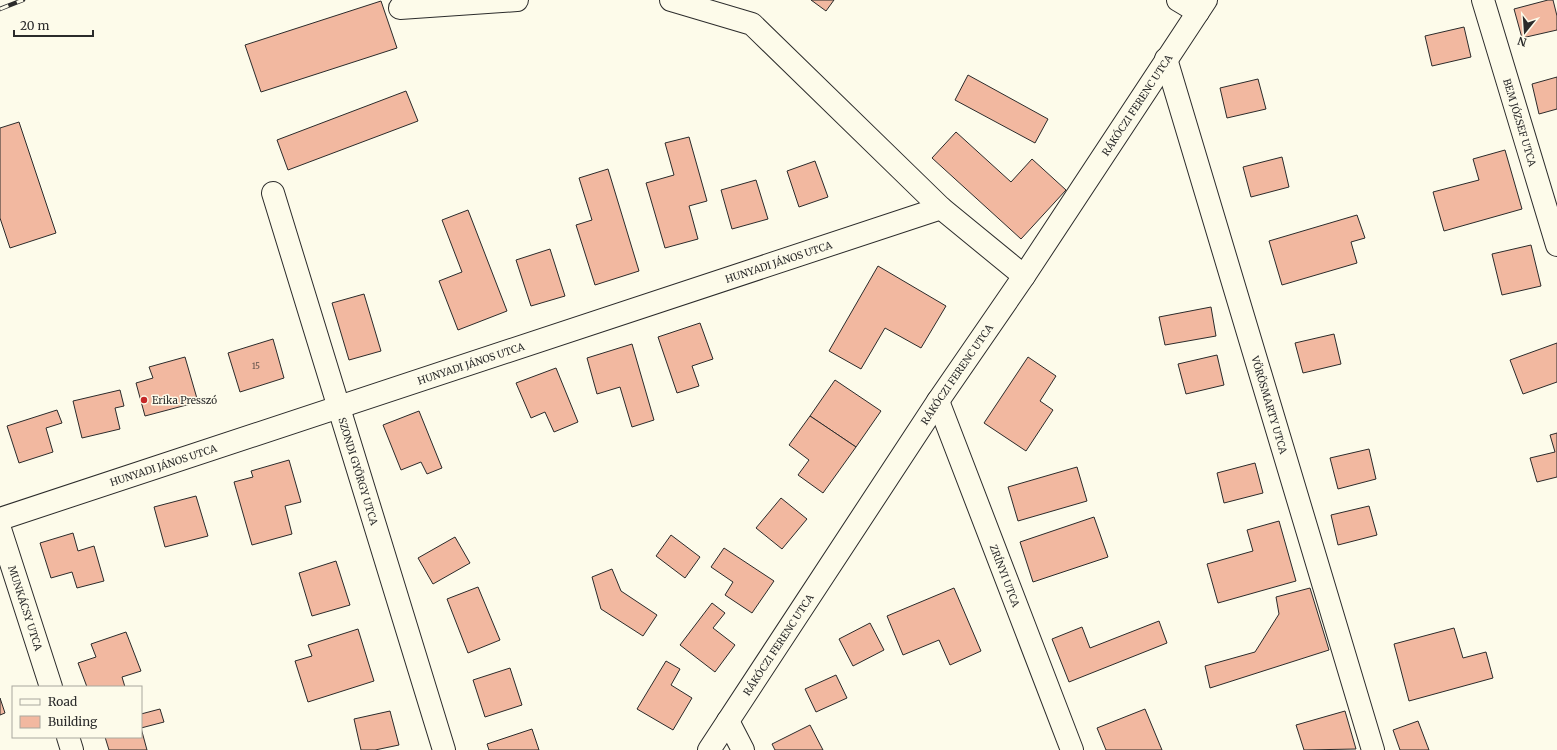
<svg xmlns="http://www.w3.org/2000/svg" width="1557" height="750" viewBox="0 0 1557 750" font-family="Merriweather,serif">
	<rect width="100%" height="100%" fill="#fdfbea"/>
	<g fill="#f2b8a0" stroke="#2b2b2b">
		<path d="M811 0H834L826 11Z"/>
		<path d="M1548 0H1553L1557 16V30L1522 38 1514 9Z"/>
		<path d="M381 1 397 48 261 92 245 45Z"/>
		<path d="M1464 27 1471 57 1432 66 1425 36Z"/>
		<path d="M968 75 1048 119 1035 143 955 100Z"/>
		<path d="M1557 77V109L1539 114 1532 84Z"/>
		<path d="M1258 79 1266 109 1227 118 1220 88Z"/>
		<path d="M406 91 418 121 288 170 277 140Z"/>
		<path d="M19 122 56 233 10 248 0 218V128Z"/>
		<path d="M956 132 1011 182 1032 159 1066 190 1021 239 932 158Z"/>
		<path d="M689 137 707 201 689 206 698 239 665 248 646 183 674 175 665 143Z"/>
		<path d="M1505 150 1522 209 1444 231 1433 192 1479 180 1473 159Z"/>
		<path d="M1282 157 1289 187 1251 197 1243 167Z"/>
		<path d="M815 161 828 197 799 207 787 171Z"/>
		<path d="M608 169 639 271 595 285 576 225 592 220 579 178Z"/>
		<path d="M756 180 768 219 732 229 721 190Z"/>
		<path d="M468 210 507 311 458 330 439 281 462 272 442 220Z"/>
		<path d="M1357 215 1365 238 1351 242 1357 263 1282 285 1269 241Z"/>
		<path d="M1531 245 1541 286 1502 295 1492 254Z"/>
		<path d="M550 249 565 296 531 306 516 260Z"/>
		<path d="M878 266 946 306 921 348 885 328 861 369 829 351Z"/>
		<path d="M364 294 381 351 349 360 332 303Z"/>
		<path d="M1211 307 1216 336 1165 345 1159 317Z"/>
		<path d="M700 323 713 359 692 366 699 386 677 393 658 337Z"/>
		<path d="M1334 334 1341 364 1303 373 1295 343Z"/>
		<path d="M273 339 284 378 240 392 228 353Z"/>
		<path d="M1557 343V382L1523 394 1510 360Z"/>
		<path d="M632 344 654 420 632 427 620 387 597 394 587 358Z"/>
		<path d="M1217 355 1224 385 1186 394 1178 364Z"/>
		<path d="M185 357 198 402 145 416 136 383 153 378 149 367Z"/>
		<path d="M1028 357 1056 376 1040 401 1053 410 1026 451 984 423Z"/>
		<path d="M556 368 578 422 554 432 545 412 531 418 516 383Z"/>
		<path d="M835 380 881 411 856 447 810 416Z"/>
		<path d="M120 390 124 406 115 408 120 429 82 438 73 401Z"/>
		<path d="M57 410 62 423 46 428 53 452 19 463 7 426Z"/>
		<path d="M419 411 442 468 427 474 421 462 401 470 383 425Z"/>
		<path d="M810 416 856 447 823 493 798 475 809 460 789 445Z"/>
		<path d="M1557 433V477L1537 482 1530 458 1555 452 1550 435Z"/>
		<path d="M1369 449 1376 479 1338 489 1330 458Z"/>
		<path d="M289 460 301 502 285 506 292 534 252 545 234 482 253 477 251 471Z"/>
		<path d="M1255 463 1263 493 1224 503 1217 473Z"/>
		<path d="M1077 467 1087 501 1018 521 1008 487Z"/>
		<path d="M196 496 208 536 165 547 154 507Z"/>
		<path d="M781 498 807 519 782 549 756 528Z"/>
		<path d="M1369 506 1377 535 1338 545 1331 515Z"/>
		<path d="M1094 517 1108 557 1033 582 1020 542Z"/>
		<path d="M1279 521 1296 581 1218 603 1207 564 1253 551 1247 530Z"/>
		<path d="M73 533 78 551 94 546 104 581 77 588 72 572 51 578 40 543Z"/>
		<path d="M671 535 700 557 685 578 656 556Z"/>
		<path d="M455 537 470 563 433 584 418 558Z"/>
		<path d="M724 548 774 581 752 613 725 595 733 582 711 567Z"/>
		<path d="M336 561 350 605 312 616 299 573Z"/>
		<path d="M612 569 621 591 657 615 643 636 601 609 592 577Z"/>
		<path d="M478 587 500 640 468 653 447 599Z"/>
		<path d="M954 588 981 651 950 665 939 640 903 655 887 616Z"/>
		<path d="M1310 588 1329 650 1210 688 1205 666 1255 652 1279 614 1276 597Z"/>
		<path d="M712 603 725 613 713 628 735 645 715 672 680 645Z"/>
		<path d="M1159 621 1167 643 1069 682 1052 639 1082 627 1090 648Z"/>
		<path d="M870 623 884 650 853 666 839 639Z"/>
		<path d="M1454 628 1463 658 1486 652 1493 678 1409 701 1394 644Z"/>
		<path d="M358 629 374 681 308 702 295 661 312 656 308 645Z"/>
		<path d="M126 632 141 671 122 677 125 687H87L78 663 96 657 91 644Z"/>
		<path d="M666 661 680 669 671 685 692 698 673 730 637 709Z"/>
		<path d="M510 668 522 705 485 717 473 680Z"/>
		<path d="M836 675 847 698 816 712 805 689Z"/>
		<path d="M0 698 5 713 0 715Z"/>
		<path d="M160 709 164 722 141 728 147 750H109L105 737H141V714Z"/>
		<path d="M1145 709 1162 750H1106L1097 728Z"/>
		<path d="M390 711 399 745 375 750H361L354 719Z"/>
		<path d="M1345 711 1356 749 1304 750 1296 725Z"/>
		<path d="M1418 721 1429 750H1400L1393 730Z"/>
		<path d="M810 725 823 750H775L772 744Z"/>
		<path d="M532 729 539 750H489L487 744Z"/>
	</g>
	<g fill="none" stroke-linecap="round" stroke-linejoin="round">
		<g stroke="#2b2b2b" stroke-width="24">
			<g id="minor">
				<path d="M671 0 752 24 941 208"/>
				<path d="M1178 0 1198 12"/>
				<path id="s1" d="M1483 0 1557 245"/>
				<path d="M400 8 517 0"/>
				<path id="s2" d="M1166 59 1373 750"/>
				<path id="s3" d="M273 193 444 750"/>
				<path id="s4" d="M938 401 1072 750"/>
				<path id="s5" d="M0 519 941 208 1024 276"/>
				<path id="s6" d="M0 529 51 687"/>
				<path d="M728 721 743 750"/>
				<path d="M68 737 72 750"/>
				<path id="s7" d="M709 750 938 401 1024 276 1206 0"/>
			</g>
		</g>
		<use href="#minor" stroke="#fdfbea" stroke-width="22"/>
		<g stroke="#2b2b2b" stroke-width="4.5">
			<path id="rail" d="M0 9 23 0"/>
		</g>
		<use href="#rail" stroke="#fdfbea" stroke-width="3" stroke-dasharray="9" stroke-linecap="butt"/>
	</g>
	<circle fill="#c62828" stroke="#fdfbea" stroke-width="1.5" cx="144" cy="400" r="4"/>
	<g text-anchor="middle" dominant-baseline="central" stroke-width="3" stroke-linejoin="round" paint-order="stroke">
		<g font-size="8" fill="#5d4e48">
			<text x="256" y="366">15</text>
		</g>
		<g font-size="10" fill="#2b2b2b" stroke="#fdfbea">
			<text stroke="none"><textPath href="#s7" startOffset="774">RÁKÓCZI FERENC UTCA</textPath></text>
			<text stroke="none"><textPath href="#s1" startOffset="128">BEM JÓZSEF UTCA</textPath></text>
			<text stroke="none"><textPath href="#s5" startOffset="820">HUNYADI JÁNOS UTCA</textPath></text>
			<text stroke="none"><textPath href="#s5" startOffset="496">HUNYADI JÁNOS UTCA</textPath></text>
			<text stroke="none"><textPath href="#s7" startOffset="450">RÁKÓCZI FERENC UTCA</textPath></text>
			<text stroke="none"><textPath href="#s2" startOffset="361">VÖRÖSMARTY UTCA</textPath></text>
			<text stroke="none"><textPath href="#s5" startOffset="172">HUNYADI JÁNOS UTCA</textPath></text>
			<text stroke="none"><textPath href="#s3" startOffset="291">SZONDI GYÖRGY UTCA</textPath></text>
			<text stroke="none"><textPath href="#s4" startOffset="187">ZRÍNYI UTCA</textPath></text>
			<text stroke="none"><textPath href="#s6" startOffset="83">MUNKÁCSY UTCA</textPath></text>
			<text stroke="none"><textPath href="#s7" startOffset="126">RÁKÓCZI FERENC UTCA</textPath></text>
		</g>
		<g font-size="10" fill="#2b2b2b" stroke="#fdfbea" text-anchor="start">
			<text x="152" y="400">Erika Presszó</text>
		</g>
	</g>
	<rect x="12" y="686" width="130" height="52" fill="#fdfbea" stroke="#a9a89e"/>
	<rect x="20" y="699" width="20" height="6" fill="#fdfbea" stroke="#a9a89e"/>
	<text x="48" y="706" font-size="12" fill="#2b2b2b">Road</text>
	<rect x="20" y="716" width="20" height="12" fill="#f2b8a0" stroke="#a9a89e"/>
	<text x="48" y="726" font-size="12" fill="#2b2b2b">Building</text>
	<g transform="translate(1525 32) rotate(197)" stroke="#fdfbea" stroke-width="3" paint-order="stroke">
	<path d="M0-3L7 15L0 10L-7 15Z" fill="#2b2b2b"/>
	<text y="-6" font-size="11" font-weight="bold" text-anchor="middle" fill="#2b2b2b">N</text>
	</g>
	<path d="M14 30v6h79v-6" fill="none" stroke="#2b2b2b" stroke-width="2"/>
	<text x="20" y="30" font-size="12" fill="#2b2b2b" stroke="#fdfbea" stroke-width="3" paint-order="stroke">20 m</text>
</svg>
